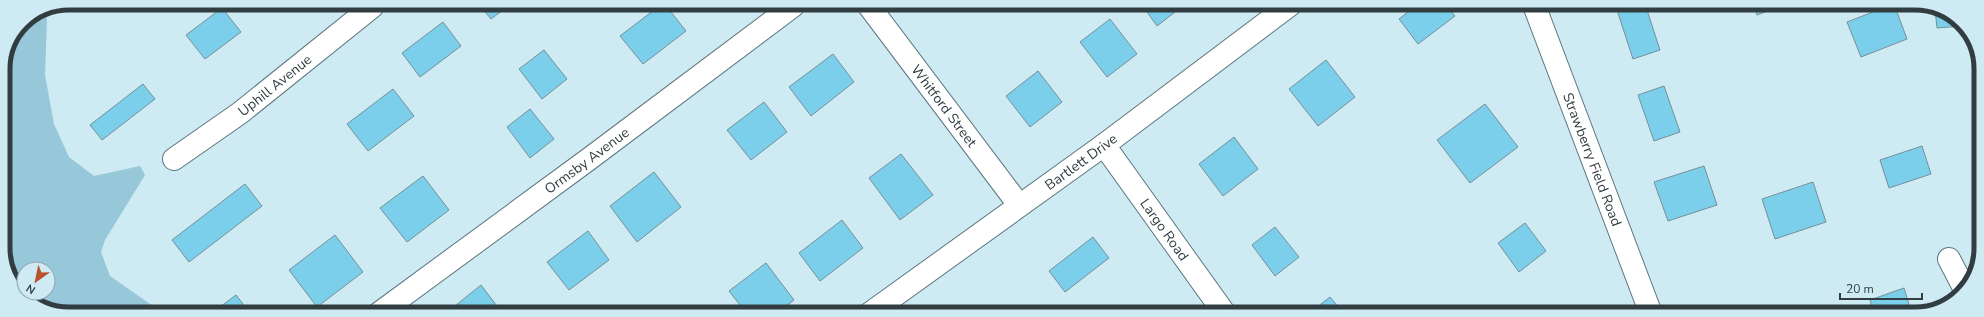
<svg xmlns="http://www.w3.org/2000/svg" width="1984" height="317" viewBox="0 0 1984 317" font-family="'Nunito Sans',sans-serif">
	<rect width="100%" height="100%" fill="#ceeaf3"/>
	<path fill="#97c8d9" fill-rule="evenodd" d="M44 8 47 19 45 75 54 124 69 157 94 176 140 166 145 175 105 240 101 252 110 276 163 313H61L25 297 5 265 3 69C10 35 14 28 44 8ZM24 269H48V293H24Z"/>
	<g fill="#7bcfea" stroke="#769099">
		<path d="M1615 4H1645L1660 50 1633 59Z"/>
		<path d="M1753 4H1786L1757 15Z"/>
		<path d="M1894 4 1907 39 1861 57 1847 22Z"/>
		<path d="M1142 5H1184L1157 26Z"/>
		<path d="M1417 5H1446L1455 16 1418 44 1399 19Z"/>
		<path d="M941 6H950L944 10Z"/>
		<path d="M481 7H507L491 19Z"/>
		<path d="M658 7H667L686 31 643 64 620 36Z"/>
		<path d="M222 8 241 32 205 59 186 35Z"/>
		<path d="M1935 9 1959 20 1962 26 1937 28Z"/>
		<path d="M1110 19 1137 54 1107 77 1080 42Z"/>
		<path d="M443 22 461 46 420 77 402 53Z"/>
		<path d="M544 50 567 79 542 99 519 69Z"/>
		<path d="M833 54 854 82 811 116 789 87Z"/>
		<path d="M1326 60 1355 97 1318 126 1289 89Z"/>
		<path d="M1038 71 1062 102 1030 127 1006 96Z"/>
		<path d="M143 84 155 99 102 140 90 125Z"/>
		<path d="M1664 86 1680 132 1654 141 1638 95Z"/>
		<path d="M393 89 414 116 368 151 347 124Z"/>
		<path d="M764 102 787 132 751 160 727 130Z"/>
		<path d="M1485 104 1518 147 1470 183 1437 140Z"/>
		<path d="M530 109 554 139 530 158 507 127Z"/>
		<path d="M1234 137 1258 169 1223 196 1199 164Z"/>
		<path d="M1922 146 1931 174 1889 188 1880 160Z"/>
		<path d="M901 154 933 195 900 220 869 178Z"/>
		<path d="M1704 166 1717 205 1668 221 1654 182Z"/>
		<path d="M654 172 681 207 637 242 610 206Z"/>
		<path d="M423 176 449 210 407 242 380 208Z"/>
		<path d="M1813 182 1826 222 1775 239 1762 199Z"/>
		<path d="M245 184 262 206 189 262 172 240Z"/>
		<path d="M842 220 863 248 820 281 799 253Z"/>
		<path d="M1525 223 1546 251 1519 272 1498 243Z"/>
		<path d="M1275 227 1299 257 1275 276 1252 245Z"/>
		<path d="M588 231 609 260 569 290 547 262Z"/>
		<path d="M335 235 363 272 317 307 289 270Z"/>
		<path d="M1093 237 1109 258 1065 292 1049 271Z"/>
		<path d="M766 263 794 300 776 314H747L729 291Z"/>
		<path d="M481 285 503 314H445Z"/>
		<path d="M1904 288 1912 314H1874L1870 300Z"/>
		<path d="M236 295 250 313H212Z"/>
		<path d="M1330 297 1344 314H1308Z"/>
		<path d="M1546 307 1551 314H1537Z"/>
	</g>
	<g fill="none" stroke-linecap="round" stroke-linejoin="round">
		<g stroke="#5d767f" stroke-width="24">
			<g id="minor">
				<path id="s1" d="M869 6 1019 205"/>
				<path id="s2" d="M1104 145 1225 314"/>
				<path id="s3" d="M174 159 240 113 372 7"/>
				<path d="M1949 259 1964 288"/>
				<path id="s4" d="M378 314 589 159 793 6"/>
				<path id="s5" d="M869 314 1104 145 1290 5"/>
			</g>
		</g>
		<g stroke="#5d767f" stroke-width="24">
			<g id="tertiary">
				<path id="s6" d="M1534 5 1651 314"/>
			</g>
		</g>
		<use href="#minor" stroke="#fff" stroke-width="22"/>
		<use href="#tertiary" stroke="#fff" stroke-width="22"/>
	</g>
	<g text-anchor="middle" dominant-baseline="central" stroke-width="4" stroke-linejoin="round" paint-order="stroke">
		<g font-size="14" fill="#323d41" stroke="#ceeaf3">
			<text stroke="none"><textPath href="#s3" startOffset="125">Uphill Avenue</textPath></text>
			<text stroke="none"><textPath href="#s1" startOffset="125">Whitford Street</textPath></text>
			<text stroke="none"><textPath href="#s6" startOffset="165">Strawberry Field Road</textPath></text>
			<text stroke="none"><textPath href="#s4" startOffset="259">Ormsby Avenue</textPath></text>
			<text stroke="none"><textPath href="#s5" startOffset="261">Bartlett Drive</textPath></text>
			<text stroke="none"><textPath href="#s2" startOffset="104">Largo Road</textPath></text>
		</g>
	</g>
	<path d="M0 0H1984V317H0ZM69 10H1915A59 59 0 0 1 1974 69V248A59 59 0 0 1 1915 307H69A59 59 0 0 1 10 248V69A59 59 0 0 1 69 10Z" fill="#ceeaf3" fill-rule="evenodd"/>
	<path fill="none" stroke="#323d41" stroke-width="5" d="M69 10H1915A59 59 0 0 1 1974 69V248A59 59 0 0 1 1915 307H69A59 59 0 0 1 10 248V69A59 59 0 0 1 69 10Z"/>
	<g transform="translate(36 281) rotate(213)"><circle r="19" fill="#ceeaf3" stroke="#90a5ac"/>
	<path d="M0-3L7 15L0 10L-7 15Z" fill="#b9512b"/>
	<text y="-6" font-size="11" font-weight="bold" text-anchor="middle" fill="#323d41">N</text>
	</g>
	<path d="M1840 293v6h82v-6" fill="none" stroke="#323d41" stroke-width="2"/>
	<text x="1846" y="293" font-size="12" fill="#323d41" stroke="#ceeaf3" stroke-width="3" paint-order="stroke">20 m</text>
</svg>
